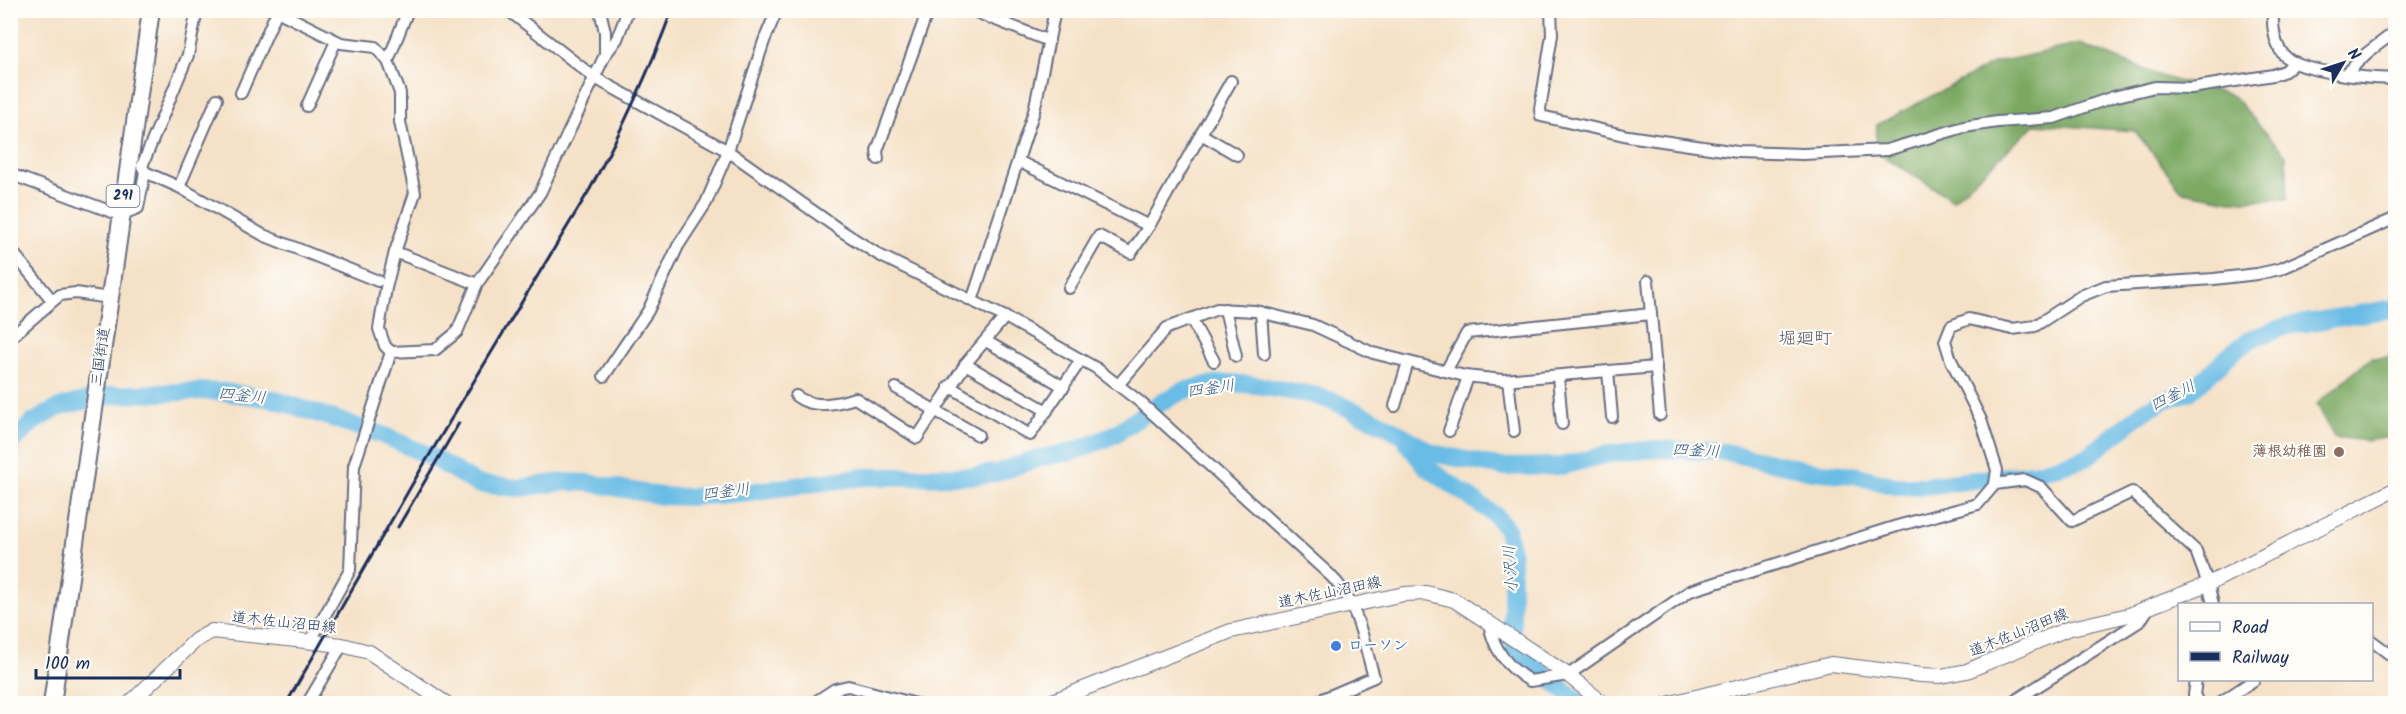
<svg xmlns="http://www.w3.org/2000/svg" width="2406" height="714" viewBox="0 0 2406 714" font-family="Kalam,'Klee One',sans-serif">
	<rect width="100%" height="100%" fill="#fdfcf7"/>
	<filter id="ink" filterUnits="userSpaceOnUse"><feTurbulence type="fractalNoise" baseFrequency=".0167" numOctaves="2"/><feDisplacementMap in="SourceGraphic" scale="12" xChannelSelector="R" yChannelSelector="G"/><feConvolveMatrix kernelMatrix="1 2 1 2 8 2 1 2 1" color-interpolation-filters="sRGB"/></filter>
	<filter id="wash" filterUnits="userSpaceOnUse"><feTurbulence type="fractalNoise" baseFrequency=".008" numOctaves="4" result="noise"/><feDisplacementMap in="SourceGraphic" scale="24" xChannelSelector="R" yChannelSelector="G"/><feGaussianBlur stdDeviation="1.35" result="paint"/><feColorMatrix in="noise" values="0 0 0 0 0 0 0 0 0 0 0 0 0 0 0 0 0 1.4 0 .05"/><feComposite in="paint" operator="in"/></filter>
	<g filter="url(#wash)">
		<rect width="100%" height="100%" fill="#f5e1c6"/>
		<g fill="#7ca962" stroke="#4c6c60" stroke-width="1.5">
			<path d="M2080 44 2163 77 2233 96 2286 155 2288 199 2231 201 2183 192 2135 131 2036 124 1953 200 1875 151 1877 125 1994 63Z"/>
			<path d="M2395 357V436L2368 441 2334 437 2317 404 2371 358Z"/>
		</g>
		<g fill="none" stroke-linecap="round" stroke-linejoin="round">
			<g stroke="#69bce5" stroke-width="18">
				<path d="M1407 443 1425 466 1495 515 1507 529 1512 555V629L1515 650 1581 704"/>
				<path d="M10 444 32 423 56 409 75 403 113 395 206 391 225 392 273 399 380 434 432 457 477 484 519 488 564 482 590 483 661 496 689 497 741 493 863 477 973 476 996 473 1039 458 1072 452 1100 441 1115 434 1160 403 1183 391 1207 385 1231 383 1254 385 1313 395 1335 402 1385 425 1432 453 1502 467 1562 466 1608 454 1655 449 1725 452 1812 471 1854 475 1895 486H1924L2033 473 2086 458 2144 411 2164 400 2190 392 2234 351 2253 338 2287 326 2396 308"/>
			</g>
		</g>
	</g>
	<g filter="url(#ink)">
		<g fill="none" stroke-linecap="round" stroke-linejoin="round">
			<g stroke="#676d82" stroke-width="14">
				<g id="minor">
					<path d="M275 10 341 43 375 47 388 61"/>
					<path d="M508 10 595 78 728 151 840 230 879 255 1005 317 1096 368 1140 402 1330 575C1358 602 1363 641 1374 677L1311 704"/>
					<path d="M971 10 1049 41"/>
					<path d="M1551 10 1552 35 1540 109 1541 116 1628 136 1737 152 1803 154 1887 150 1964 127 1997 122 2054 118 2113 97 2155 87 2191 88 2273 75 2285 71 2295 62"/>
					<path d="M2273 10C2272 25 2274 48 2287 58 2303 72 2374 80 2396 78"/>
					<path d="M605 55 617 39 628 10"/>
					<path d="M2346 74 2367 53 2396 31"/>
					<path d="M241 93 277 11"/>
					<path d="M307 106 336 41"/>
					<path d="M1201 134 1237 155"/>
					<path d="M878 159 877 151 928 10"/>
					<path d="M1018 161 1149 226 1231 81"/>
					<path d="M145 172 142 166 188 55 197 10"/>
					<path d="M10 174 120 215 138 208 145 172 179 187 217 99"/>
					<path d="M179 187 263 235 378 281"/>
					<path d="M10 249 52 300"/>
					<path d="M395 252 477 284"/>
					<path d="M1648 281 1660 415"/>
					<path d="M1069 288 1099 236 1131 253 1149 226"/>
					<path d="M972 301 1034 111 1055 10"/>
					<path d="M1225 309 1236 356"/>
					<path d="M1261 312 1264 354"/>
					<path d="M1191 319 1214 361"/>
					<path d="M10 338 60 295 76 293 109 298"/>
					<path d="M986 341 1064 387"/>
					<path d="M391 352 435 350 457 332 477 284 540 193 605 55V32L600 10"/>
					<path d="M965 364 1047 411"/>
					<path d="M1446 371 1467 333 1651 314"/>
					<path d="M1608 371 1612 417"/>
					<path d="M604 376 648 311 678 246 706 203 728 151 764 41 777 10"/>
					<path d="M1558 376 1562 424"/>
					<path d="M1508 380 1514 431"/>
					<path d="M1118 385 1167 328 1217 309 1255 311 1313 325 1373 353 1465 376 1503 380 1656 367"/>
					<path d="M949 386 1030 435 1081 360"/>
					<path d="M896 388 978 435"/>
					<path d="M796 396C813 409 836 404 855 398L917 438 967 362 1005 317"/>
					<path d="M1395 406 1408 362"/>
					<path d="M1449 431 1468 377"/>
					<path d="M1995 484 2025 480 2041 487 2072 521 2132 492 2196 551 2208 584 2213 604"/>
					<path d="M1489 623C1493 649 1508 668 1530 681L1568 675 1690 591 1897 526 1978 504 1995 484 1997 470 1981 420 1951 360 1945 341 1951 326 1969 319 2012 329 2035 326 2081 296 2106 286 2214 279 2257 274 2280 269 2396 218"/>
					<path d="M2372 641 2396 659"/>
					<path d="M310 642 350 570 354 466 391 352 385 346 379 329 386 288 395 252 415 193 400 122V93L388 61 408 10"/>
					<path d="M2196 680 2194 695 2199 704"/>
					<path d="M307 704 342 645"/>
					<path d="M812 704 835 689 848 686 916 704"/>
					<path d="M2010 704 2140 621 2148 609"/>
					<path d="M2218 704 2254 680"/>
				</g>
			</g>
			<g stroke="#676d82" stroke-width="16">
				<g id="major">
					<path d="M129 704 196 640 212 631 342 645 369 652 447 704"/>
					<path d="M1045 704 1231 631 1404 594 1426 593 1454 600 1568 675 1604 704"/>
					<path d="M1667 704 1831 664 1921 675 1941 676 1967 671 2067 629 2129 615 2208 584 2396 489"/>
				</g>
			</g>
			<g stroke="#676d82" stroke-width="20">
				<path id="highway" d="M52 704 151 10"/>
			</g>
			<use href="#minor" stroke="#fff" stroke-width="10"/>
			<use href="#major" stroke="#fff" stroke-width="14"/>
			<use href="#highway" stroke="#fff" stroke-width="16"/>
			<g stroke="#1b2f5e" stroke-width="3">
				<path d="M398 527 459 423"/>
				<path d="M286 704 421 469 590 189C621 132 649 72 672 10"/>
			</g>
		</g>
	</g>
	<circle fill="#8d6e63" stroke="#fdfcf7" stroke-width="2" cx="2339" cy="452" r="6"/>
	<circle fill="#3f7fe0" stroke="#fdfcf7" stroke-width="2" cx="1336" cy="646" r="6"/>
	<g text-anchor="middle" dominant-baseline="central" stroke-width="4.5" stroke-linejoin="round" paint-order="stroke">
		<rect fill="#fdfcf7" stroke="#5f6c8c" stroke-width="1.5" x="106.5" y="185" width="33" height="22" rx="4.5"/>
		<g font-size="14" font-weight="bold" fill="#1b2f5e">
			<text x="123" y="196">291</text>
		</g>
		<g font-size="15" fill="#1b2f5e" stroke="#fdfcf7">
			<text transform="translate(101 357) rotate(-82)">三国街道</text>
			<text transform="translate(1330 593) rotate(-12)">道木佐山沼田線</text>
			<text transform="translate(284 623) rotate(6)">道木佐山沼田線</text>
			<text transform="translate(2019 633) rotate(-22)">道木佐山沼田線</text>
		</g>
		<g font-size="15" font-weight="bold" fill="#785e54" stroke="#fdfcf7" text-anchor="end">
			<text x="2327" y="452">薄根幼稚園</text>
		</g>
		<g font-size="15" font-weight="bold" fill="#366cbe" stroke="#fdfcf7" text-anchor="start">
			<text x="1348" y="646">ローソン</text>
		</g>
		<g font-size="16" font-style="italic" fill="#325986" stroke="#fdfcf7">
			<text transform="translate(1211 389) rotate(-8)">四釜川</text>
			<text transform="translate(242 396) rotate(6)">四釜川</text>
			<text transform="translate(2173 396) rotate(-27)">四釜川</text>
			<text transform="translate(1696 451) rotate(3)">四釜川</text>
			<text transform="translate(726 492) rotate(-7)">四釜川</text>
			<text transform="translate(1511 569) rotate(-94)">小沢川</text>
		</g>
		<g font-size="18" fill="#575562" stroke="#fdfcf7">
			<text x="1805" y="339">堀廻町</text>
		</g>
	</g>
	<rect width="2406" height="714" fill="none" stroke="#fdfcf7" stroke-width="36"/>
	<rect x="2178" y="603" width="195" height="78" fill="#fdfcf7" stroke="#a3aaba" stroke-width="1.5"/>
	<rect x="2190" y="622" width="30" height="9" fill="#ffffff" stroke="#a3aaba" stroke-width="1.5"/>
	<text x="2232" y="633" font-size="18" fill="#1b2f5e">Road</text>
	<rect x="2190" y="652" width="30" height="9" fill="#1b2f5e" stroke="#a3aaba" stroke-width="1.5"/>
	<text x="2232" y="663" font-size="18" fill="#1b2f5e">Railway</text>
	<g transform="translate(2343 63) rotate(51)" stroke="#fdfcf7" stroke-width="4.5" paint-order="stroke">
	<path d="M0-4.5L10 22L0 15L-10 22Z" fill="#1b2f5e"/>
	<text y="-9" font-size="16" font-weight="bold" text-anchor="middle" fill="#1b2f5e">N</text>
	</g>
	<path d="M36 669v9h144v-9" fill="none" stroke="#1b2f5e" stroke-width="3"/>
	<text x="45" y="669" font-size="18" fill="#1b2f5e" stroke="#fdfcf7" stroke-width="4.5" paint-order="stroke">100 m</text>
</svg>
